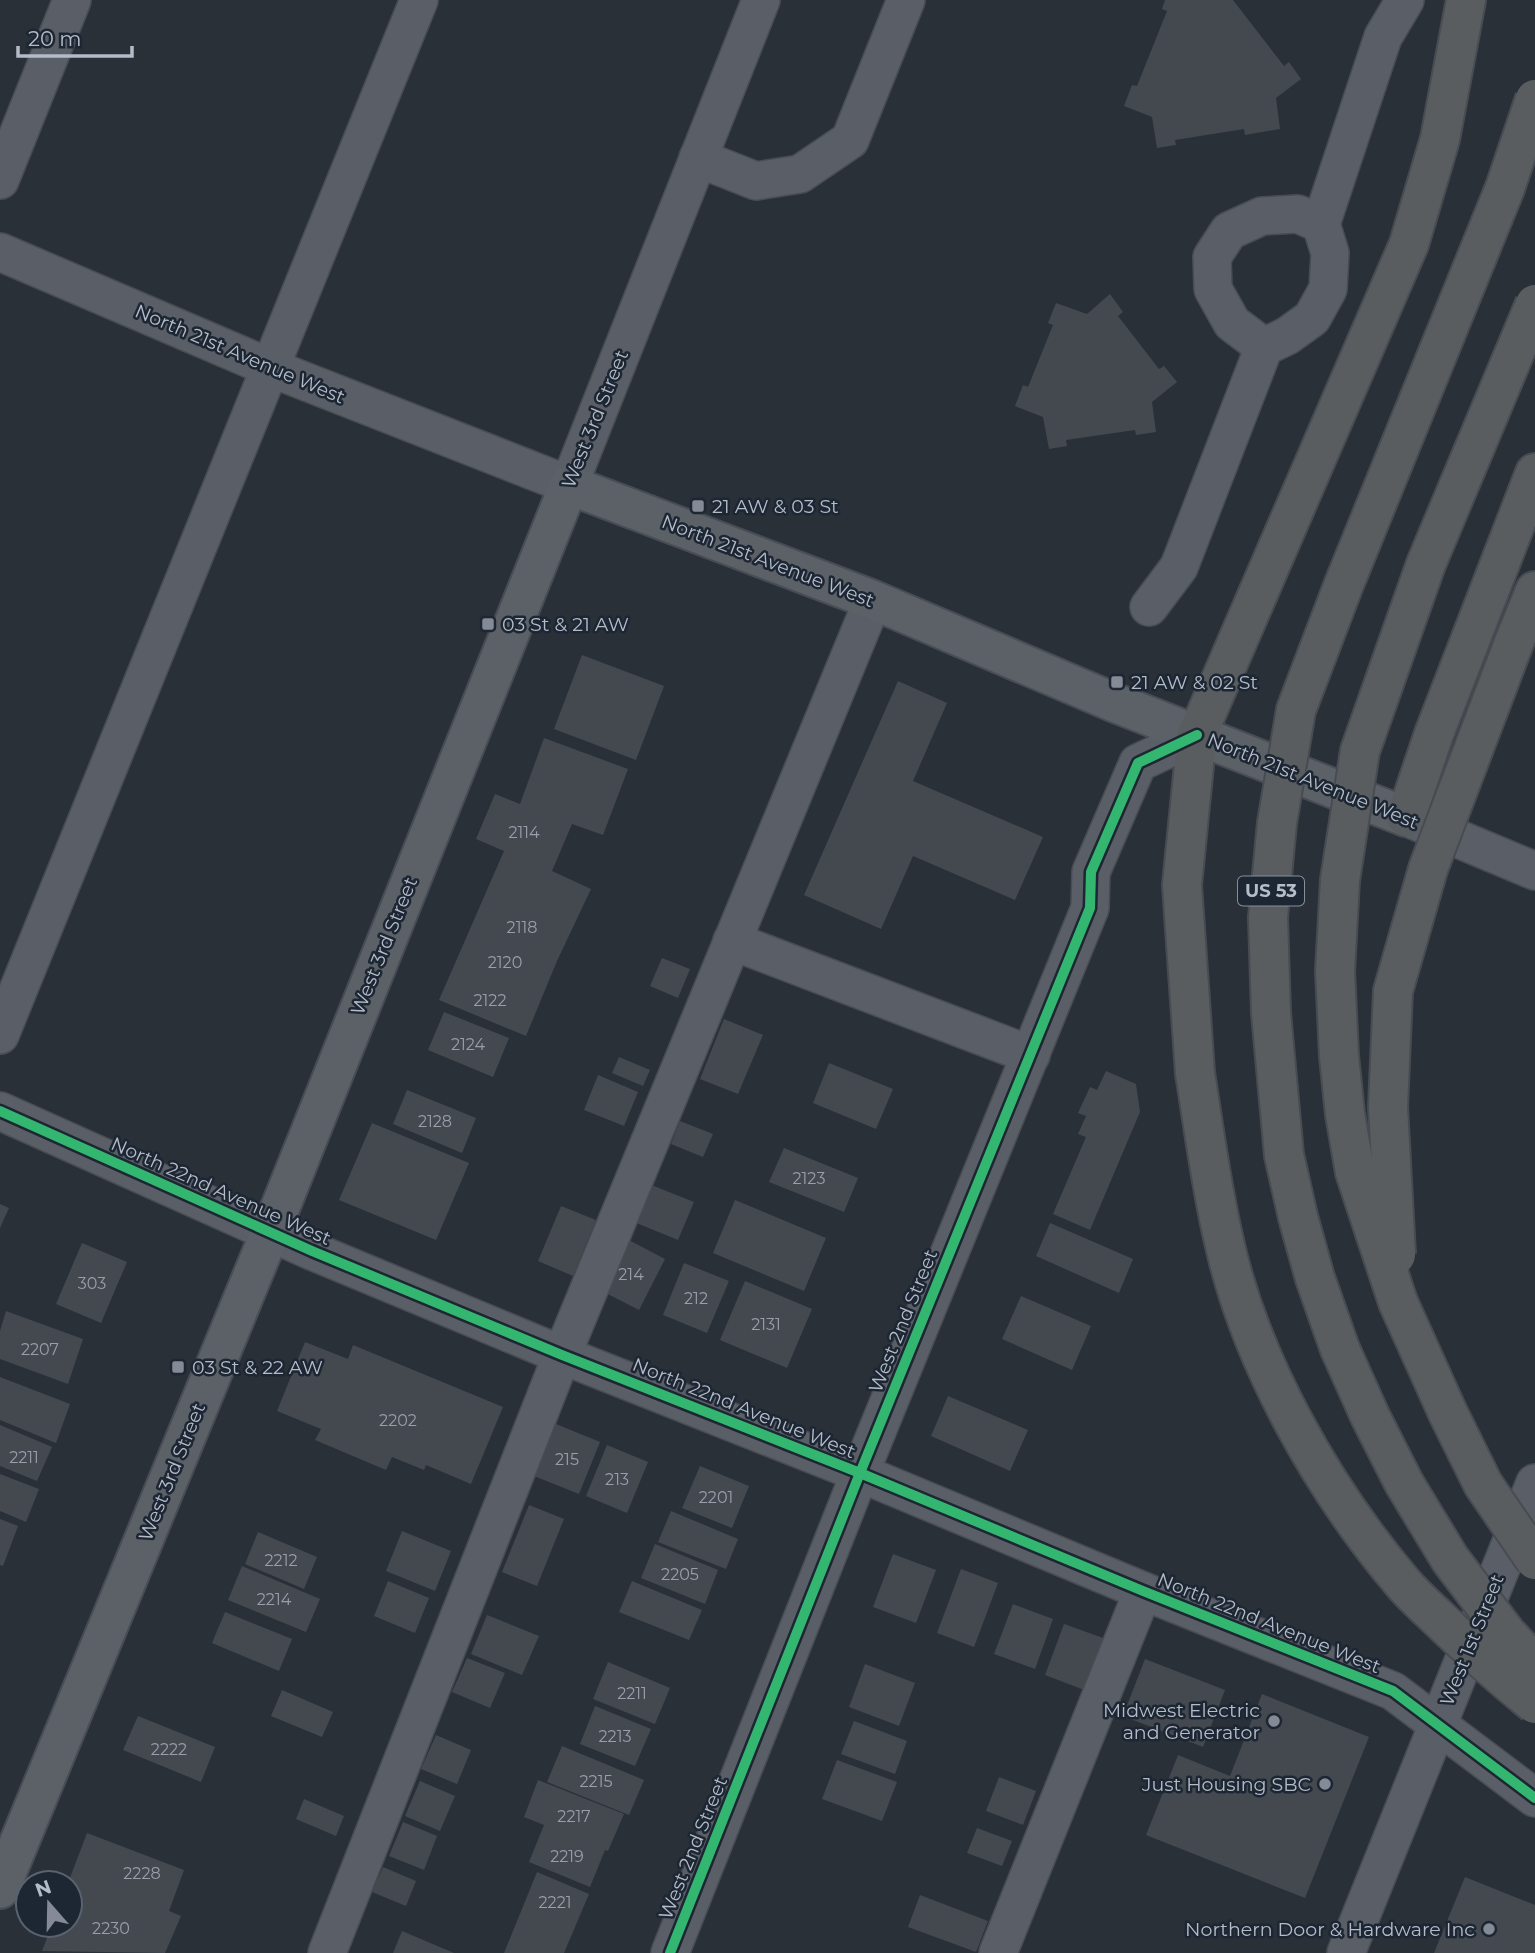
<svg xmlns="http://www.w3.org/2000/svg" width="1535" height="1953" viewBox="0 0 1535 1953" font-family="Montserrat,sans-serif">
	<rect width="100%" height="100%" fill="#2a3038"/>
	<g fill="#444950">
		<path d="M1165 0H1233L1284 66 1289 62 1301 79 1276 98 1280 129 1245 135 1244 129 1175 140 1176 145 1157 148 1152 117 1124 106 1132 85 1137 86 1167 11 1162 9Z"/>
		<path d="M1110 294 1123 312 1118 316 1159 369 1164 366 1177 382 1152 402 1156 432 1136 435 1135 430 1066 440 1067 446 1049 449 1043 417 1015 406 1023 385 1028 387 1053 325 1048 323 1056 303 1087 314Z"/>
		<path d="M582 655 664 686 636 760 554 729Z"/>
		<path d="M898 681 947 703 913 781 1043 837 1015 900 913 856 881 929 804 895Z"/>
		<path d="M544 738 628 769 603 835 572 824 552 871 591 889 557 961 526 1036 439 1000 504 851 476 839 495 794 520 804Z"/>
		<path d="M662 958 690 969 678 998 650 986Z"/>
		<path d="M444 1012 509 1038 493 1077 428 1050Z"/>
		<path d="M724 1019 763 1035 738 1094 700 1079Z"/>
		<path d="M619 1057 650 1070 643 1086 612 1073Z"/>
		<path d="M829 1063 893 1089 876 1129 813 1103Z"/>
		<path d="M1106 1071 1136 1084 1140 1112 1090 1230 1053 1214 1086 1137 1078 1134 1086 1116 1078 1113 1090 1087 1097 1090Z"/>
		<path d="M598 1075 638 1092 624 1126 584 1110Z"/>
		<path d="M407 1090 476 1118 462 1153 393 1124Z"/>
		<path d="M680 1121 713 1134 703 1157 671 1144Z"/>
		<path d="M372 1123 469 1163 436 1240 339 1200Z"/>
		<path d="M784 1148 858 1178 844 1212 769 1182Z"/>
		<path d="M649 1184 694 1202 678 1240 634 1222Z"/>
		<path d="M735 1200 826 1238 804 1291 713 1253Z"/>
		<path d="M0 1204 9 1208 0 1228Z"/>
		<path d="M561 1206 596 1220 573 1276 538 1261Z"/>
		<path d="M1050 1223 1133 1259 1119 1293 1036 1256Z"/>
		<path d="M623 1237 665 1259 639 1310 596 1288Z"/>
		<path d="M82 1243 127 1262 101 1323 56 1304Z"/>
		<path d="M684 1263 729 1281 707 1333 663 1315Z"/>
		<path d="M745 1281 812 1309 787 1368 720 1340Z"/>
		<path d="M1021 1296 1091 1326 1072 1370 1002 1339Z"/>
		<path d="M6 1311 83 1339 68 1384 0 1359V1331Z"/>
		<path d="M305 1342 348 1359 353 1345 503 1407 471 1484 426 1465 424 1470 392 1457 386 1470 315 1440 321 1429 277 1411Z"/>
		<path d="M0 1377 70 1404 56 1443 0 1420Z"/>
		<path d="M948 1396 1028 1430 1010 1471 931 1436Z"/>
		<path d="M556 1424 600 1442 579 1494 534 1476Z"/>
		<path d="M0 1425 52 1447 37 1481 0 1466Z"/>
		<path d="M607 1445 648 1462 627 1513 586 1496Z"/>
		<path d="M700 1466 749 1486 732 1528 682 1508Z"/>
		<path d="M0 1474 39 1489 26 1522 0 1511Z"/>
		<path d="M529 1505 564 1519 537 1586 502 1572Z"/>
		<path d="M671 1511 738 1539 726 1569 658 1542Z"/>
		<path d="M0 1519 18 1526 3 1566 0 1565Z"/>
		<path d="M402 1531 451 1551 435 1591 386 1571Z"/>
		<path d="M258 1532 317 1557 304 1589 245 1564Z"/>
		<path d="M655 1544 718 1570 705 1604 641 1578Z"/>
		<path d="M893 1554 936 1570 916 1623 873 1607Z"/>
		<path d="M242 1566 320 1599 306 1632 228 1600Z"/>
		<path d="M961 1569 998 1583 974 1647 937 1633Z"/>
		<path d="M388 1581 429 1598 415 1633 374 1616Z"/>
		<path d="M632 1581 702 1610 689 1640 619 1612Z"/>
		<path d="M1013 1604 1053 1619 1035 1669 994 1654Z"/>
		<path d="M225 1612 292 1639 279 1671 212 1643Z"/>
		<path d="M487 1615 539 1636 522 1675 471 1654Z"/>
		<path d="M1064 1624 1106 1639 1087 1691 1045 1675Z"/>
		<path d="M467 1658 505 1673 490 1708 452 1692Z"/>
		<path d="M1145 1659 1225 1690 1203 1747 1123 1716Z"/>
		<path d="M608 1662 670 1688 655 1724 593 1699Z"/>
		<path d="M865 1664 915 1683 899 1726 849 1707Z"/>
		<path d="M282 1690 333 1712 322 1737 271 1716Z"/>
		<path d="M1262 1694 1369 1737 1305 1898 1146 1835 1178 1755 1230 1776Z"/>
		<path d="M595 1706 651 1729 635 1766 580 1744Z"/>
		<path d="M138 1716 215 1747 201 1782 123 1750Z"/>
		<path d="M854 1721 907 1741 895 1774 841 1754Z"/>
		<path d="M436 1735 471 1750 457 1784 421 1769Z"/>
		<path d="M562 1746 644 1780 629 1815 547 1782Z"/>
		<path d="M837 1760 897 1782 882 1821 822 1799Z"/>
		<path d="M999 1777 1036 1791 1023 1825 986 1811Z"/>
		<path d="M538 1780 624 1814 608 1851 605 1850 590 1887 529 1862 544 1825 524 1817Z"/>
		<path d="M420 1781 455 1796 440 1831 405 1816Z"/>
		<path d="M304 1799 344 1816 336 1836 296 1819Z"/>
		<path d="M403 1822 437 1836 424 1870 389 1856Z"/>
		<path d="M977 1828 1012 1841 1002 1866 967 1853Z"/>
		<path d="M87 1833 184 1870 169 1911 181 1916 165 1953 42 1951 52 1925H70V1883H68Z"/>
		<path d="M383 1867 416 1881 406 1906 372 1892Z"/>
		<path d="M537 1872 589 1894 564 1953H504Z"/>
		<path d="M1465 1877 1535 1905V1953H1434Z"/>
		<path d="M920 1895 988 1921 976 1952 908 1927Z"/>
		<path d="M402 1931 454 1953H393Z"/>
	</g>
	<g fill="none" stroke-linecap="round" stroke-linejoin="round">
		<g stroke="#484c53" stroke-width="40">
			<g id="minor">
				<path d="M698 158 756 181 800 174 850 140 906 0"/>
				<path d="M0 180 72 0"/>
				<path d="M1321 224 1383 37 1405 0"/>
				<path d="M0 252 271 368 569 485 761 0"/>
				<path d="M1149 607 1179 567 1264 347 1232 323 1213 289 1212 257 1229 231 1262 216 1298 214 1321 224 1330 253 1328 289 1312 318 1287 336 1264 347"/>
				<path d="M1413 820 1535 871"/>
				<path d="M732 941 1031 1055"/>
				<path d="M0 1035 419 0"/>
				<path d="M0 1111 312 1251 562 1355 860 1473 1143 1591 1393 1691 1535 1798"/>
				<path d="M327 1953 562 1355 873 600"/>
				<path d="M670 1953 860 1473 1090 908 1091 872 1138 763 1197 735"/>
				<path d="M998 1953 1143 1591"/>
				<path d="M1346 1953 1535 1483"/>
			</g>
		</g>
		<g stroke="#484c55" stroke-width="42">
			<path id="major" d="M0 1889 270 1233 569 485 873 600 1113 702 1406 817"/>
		</g>
		<g stroke="#474c53" stroke-width="42">
			<g id="highway">
				<path d="M1513 645 1535 591"/>
				<path d="M1406 817 1434 734 1535 473"/>
				<path d="M1195 1073 1182 885 1197 735 1409 244 1440 139 1466 0"/>
			</g>
		</g>
		<use href="#minor" stroke="#5a5e66" stroke-width="37"/>
		<use href="#major" stroke="#5c6168" stroke-width="38"/>
		<use href="#highway" stroke="#5a5d60" stroke-width="38"/>
		<g stroke="#474c53" stroke-width="42" stroke-linecap="butt">
			<g id="highway-bridge">
				<path d="M1535 99 1505 188 1344 584 1296 710 1277 823 1268 917 1271 1013 1284 1155 1298 1217 1315 1278 1340 1349 1370 1416 1404 1483 1450 1559 1506 1633 1535 1664"/>
				<path d="M1535 304 1426 564 1360 751 1340 880 1335 971 1339 1056 1345 1114 1355 1172 1398 1302 1447 1411 1483 1484 1535 1560"/>
				<path d="M1195 1073C1204 1129 1211 1186 1224 1241 1250 1360 1323 1489 1402 1582 1412 1594 1424 1605 1436 1616 1468 1647 1500 1676 1535 1704"/>
				<path d="M1396 1255 1388 1107 1393 991 1428 869 1513 645"/>
			</g>
		</g>
		<use href="#highway-bridge" stroke="#5a5d60" stroke-width="38"/>
		<g stroke="#1d2633" stroke-width="15">
			<g id="cycleway">
				<path d="M0 1111 312 1251 562 1355 860 1473 1143 1591 1393 1691 1535 1798"/>
				<path d="M670 1953 860 1473 1090 908 1091 872 1138 763 1197 735"/>
			</g>
		</g>
		<use href="#cycleway" stroke="#33b770" stroke-width="10"/>
	</g>
	<g fill="#848b96" stroke="#1d2633" stroke-width="2.5">
		<rect x="691" y="499" width="14" height="14" rx="3.5"/>
		<rect x="481" y="617" width="14" height="14" rx="3.5"/>
		<rect x="1110" y="675" width="14" height="14" rx="3.5"/>
		<rect x="171" y="1360" width="14" height="14" rx="3.5"/>
		<circle cx="1274" cy="1721" r="7"/>
		<circle cx="1325" cy="1784" r="7"/>
		<circle cx="1489" cy="1929" r="7"/>
	</g>
	<g text-anchor="middle" dominant-baseline="central" stroke-width="5" stroke-linejoin="round" paint-order="stroke">
		<g font-size="16" fill="#989fab">
			<text x="524" y="832">2114</text>
			<text x="522" y="927">2118</text>
			<text x="505" y="962">2120</text>
			<text x="490" y="1000">2122</text>
			<text x="468" y="1044">2124</text>
			<text x="435" y="1121">2128</text>
			<text x="809" y="1178">2123</text>
			<text x="631" y="1274">214</text>
			<text x="92" y="1283">303</text>
			<text x="696" y="1298">212</text>
			<text x="766" y="1324">2131</text>
			<text x="40" y="1349">2207</text>
			<text x="398" y="1420">2202</text>
			<text x="24" y="1457">2211</text>
			<text x="567" y="1459">215</text>
			<text x="617" y="1479">213</text>
			<text x="716" y="1497">2201</text>
			<text x="281" y="1560">2212</text>
			<text x="680" y="1574">2205</text>
			<text x="274" y="1599">2214</text>
			<text x="632" y="1693">2211</text>
			<text x="615" y="1736">2213</text>
			<text x="169" y="1749">2222</text>
			<text x="596" y="1781">2215</text>
			<text x="574" y="1816">2217</text>
			<text x="567" y="1856">2219</text>
			<text x="142" y="1873">2228</text>
			<text x="555" y="1902">2221</text>
			<text x="111" y="1928">2230</text>
		</g>
		<rect fill="#1d2633" stroke="#878f9c" stroke-width="2" x="1238" y="876.5" width="66" height="29" rx="5"/>
		<g font-size="18" font-weight="bold" fill="#b4bcc9">
			<text x="1271" y="891">US 53</text>
		</g>
		<g font-size="19" fill="#b4bcc9" stroke="#1d2633">
			<text transform="translate(240 354) rotate(23)">North 21st Avenue West</text>
			<text transform="translate(595 419) rotate(-68)">West 3rd Street</text>
			<text transform="translate(768 561) rotate(21)">North 21st Avenue West</text>
			<text transform="translate(1313 781) rotate(22)">North 21st Avenue West</text>
			<text transform="translate(384 946) rotate(-68)">West 3rd Street</text>
			<text transform="translate(221 1191) rotate(24)">North 22nd Avenue West</text>
			<text transform="translate(903 1321) rotate(-68)">West 2nd Street</text>
			<text transform="translate(744 1408) rotate(22)">North 22nd Avenue West</text>
			<text transform="translate(172 1472) rotate(-68)">West 3rd Street</text>
			<text transform="translate(1269 1623) rotate(22)">North 22nd Avenue West</text>
			<text transform="translate(1472 1640) rotate(-68)">West 1st Street</text>
			<text transform="translate(693 1848) rotate(-68)">West 2nd Street</text>
		</g>
		<g font-size="19" fill="#b4bcc9" stroke="#1d2633" text-anchor="start">
			<text x="712" y="506">21 AW &amp; 03 St</text>
			<text x="502" y="624">03 St &amp; 21 AW</text>
			<text x="1131" y="682">21 AW &amp; 02 St</text>
			<text x="192" y="1367">03 St &amp; 22 AW</text>
			<text x="1260" y="1710" text-anchor="end">Midwest Electric<tspan x="1260" dy="22">and Generator</tspan></text>
			<text x="1311" y="1784" text-anchor="end">Just Housing SBC</text>
			<text x="1475" y="1929" text-anchor="end">Northern Door &amp; Hardware Inc</text>
		</g>
	</g>
	<g transform="translate(49 1904) rotate(340)"><circle r="33" fill="#1d2633" stroke="#59626f" stroke-width="2"/>
	<path d="M0-5L12 26L0 18L-12 26Z" fill="#848b96"/>
	<text y="-10" font-size="19" font-weight="bold" text-anchor="middle" fill="#b4bcc9">N</text>
	</g>
	<path d="M18 46v10h114v-10" fill="none" stroke="#b4bcc9" stroke-width="3.5"/>
	<text x="28" y="46" font-size="21" fill="#b4bcc9" stroke="#1d2633" stroke-width="5" paint-order="stroke">20 m</text>
</svg>
